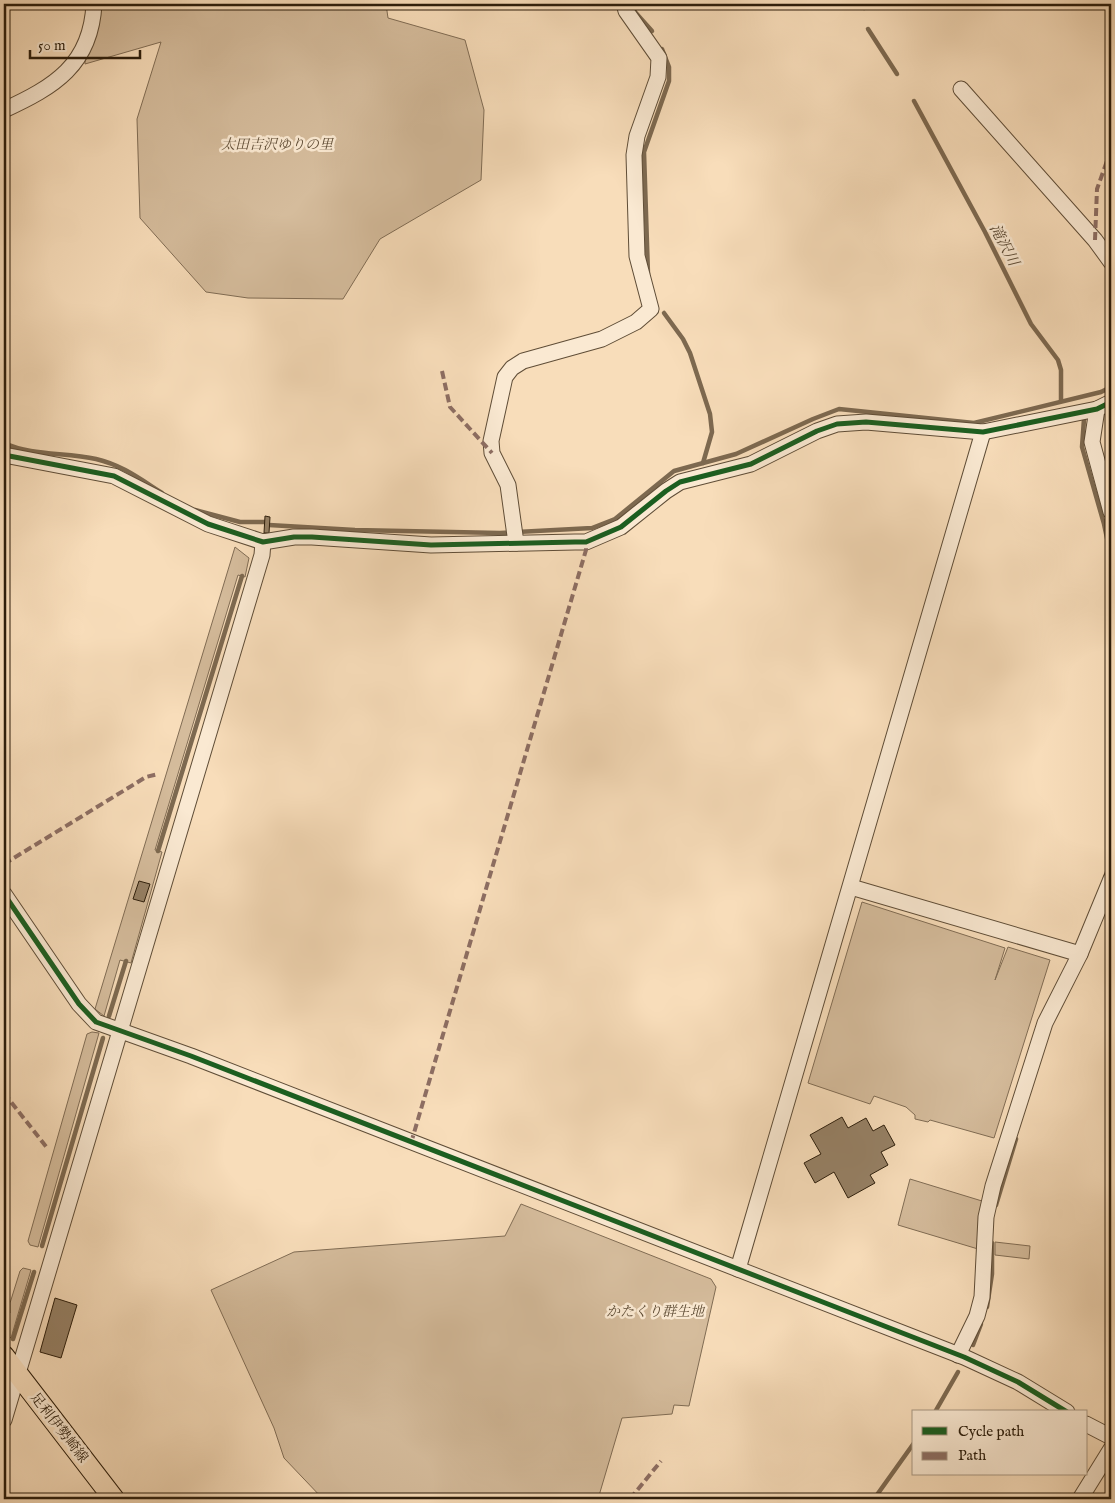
<svg xmlns="http://www.w3.org/2000/svg" width="1115" height="1503" viewBox="0 0 1115 1503" font-family="'IM FELL English','Noto Serif JP',serif">
	<rect width="100%" height="100%" fill="#f8ddba"/>
	<filter id="stains"><feTurbulence type="fractalNoise" baseFrequency=".004" numOctaves="4"/><feColorMatrix values="0 0 0 0 .2 0 0 0 0 .09 0 0 0 0 .02 0 0 0 .5 -.17"/></filter>
	<radialGradient id="worn" r=".72"><stop offset=".6" stop-color="#630" stop-opacity="0"/><stop offset="1" stop-color="#630" stop-opacity=".3"/></radialGradient>
	<g fill="#d5bc9c" stroke="#806c54">
		<path d="M86 4H386L388 18 465 40 484 110 481 180 380 239 343 299 248 298 206 292 140 218 137 119 161 42 85 64Z"/>
		<path d="M235 547 249 558 245 577 238 575 155 850 162 852 131 963 120 960 104 1016 95 1009Z"/>
		<path d="M862 902 1005 948 995 980 1008 947 1050 960 994 1138 930 1120 928 1122 915 1119V1115L906 1107 874 1096 870 1104 808 1083Z"/>
		<path d="M92 1032 99 1033 38 1247 30 1245 28 1241 87 1034Z"/>
		<path d="M910 1179 982 1201 978 1249 898 1225Z"/>
		<path d="M521 1204 711 1279 716 1287 689 1406 674 1405 672 1414 622 1418 598 1499H323L284 1458 274 1428 211 1290 294 1252 505 1236Z"/>
		<path d="M995 1242 1030 1246 1029 1259 995 1255Z"/>
		<path d="M23 1268 31 1270 11 1338 4 1333V1306L10 1313V1303L20 1271Z"/>
	</g>
	<g fill="none" stroke-linecap="round" stroke-linejoin="round">
		<g stroke="#7d6950" stroke-width="4.5">
			<path d="M632 4 635 12 652 31"/>
			<path d="M863 4 864 8"/>
			<path d="M868 29 897 74"/>
			<path d="M914 101 985 232 1031 324 1058 360 1061 370V401"/>
			<path d="M648 274 644 152 669 81V67L662 49"/>
			<path d="M664 313 683 339 690 353 710 414 712 432 703 463"/>
			<path d="M1084 419 1082 447 1104 524 1111 557"/>
			<path d="M4 443C32 456 66 452 96 459 122 465 140 479 162 493"/>
			<path d="M195 510 240 522H265"/>
			<path d="M269 525 355 530 500 533 592 528 615 519 674 471 736 454 813 419 839 409 974 423 1101 392 1111 387"/>
			<path d="M158 851 242 576"/>
			<path d="M1105 877 1111 862"/>
			<path d="M109 1016 126 961"/>
			<path d="M996 1205 1016 1139"/>
			<path d="M42 1246 103 1038"/>
			<path d="M987 1307 992 1274V1243"/>
			<path d="M13 1339 34 1272"/>
			<path d="M973 1345 981 1324"/>
			<path d="M935 1412 958 1372"/>
			<path d="M874 1499 914 1443"/>
		</g>
	</g>
	<g fill="#968166" stroke="#2c1d0b">
		<path d="M265 516 270 517 269 533H264Z"/>
		<path d="M139 881 150 884 144 902 133 899Z"/>
		<path d="M842 1117 848 1128 866 1118 873 1131 884 1125 895 1145 881 1152 888 1165 870 1175 875 1183 848 1198 834 1172 815 1183 804 1163 821 1154 810 1135Z"/>
		<path d="M55 1298 77 1305 61 1358 40 1352Z"/>
	</g>
	<g fill="none" stroke-linecap="round" stroke-linejoin="round">
		<g stroke="#5f4d37" stroke-width="17">
			<g id="minor">
				<path d="M961 89 1095 240 1111 262"/>
				<path d="M4 110C54 87 91 65 94 4"/>
				<path d="M1097 409 1092 442 1111 512"/>
				<path d="M4 455 114 476 208 524 263 542 294 537H312L431 545 575 542H586L621 527 666 491 680 482 751 464 817 431 837 424 866 422 983 432 1097 409 1111 402"/>
				<path d="M516 543 508 485 492 453 491 441 505 377 512 368 523 361 602 339 636 322 651 309 637 256 634 155 637 136 658 77 659 58 626 11 624 4"/>
				<path d="M851 887 1080 954"/>
				<path d="M4 894 79 1004 96 1022 191 1056 964 1357 1018 1382 1067 1412"/>
				<path d="M738 1269 983 432"/>
				<path d="M958 1355 977 1316 982 1297 986 1217 993 1186 1045 1023 1080 954 1111 879"/>
				<path d="M4 1420 262 555 263 542"/>
				<path d="M1086 1424 1111 1437"/>
				<path d="M1080 1499 1111 1449"/>
			</g>
		</g>
		<g stroke="#2c1d0b" stroke-width="22">
			<path id="major" d="M4 1356 114 1499"/>
		</g>
		<use href="#minor" stroke="#fae9d2" stroke-width="15"/>
		<use href="#major" stroke="#f8ddba" stroke-width="20"/>
		<g stroke="#8d6e63" stroke-width="4" stroke-dasharray="8 4" stroke-linecap="butt">
			<path d="M1095 240 1097 189 1107 161 1111 135"/>
			<path d="M4 319 7 320"/>
			<path d="M442 371 450 407 492 453"/>
			<path d="M4 864 146 777 158 774"/>
			<path d="M4 1093 48 1149"/>
			<path d="M411 1143 586 550V542"/>
			<path d="M630 1499 661 1461"/>
		</g>
		<g stroke="#fae9d2" stroke-width="8">
			<g id="cycleway">
				<path d="M4 455 114 476 208 524 263 542 294 537H312L431 545 575 542H586L621 527 666 491 680 482 751 464 817 431 837 424 866 422 983 432 1097 409 1111 402"/>
				<path d="M4 894 79 1004 96 1022 191 1056 964 1357 1018 1382 1067 1412"/>
			</g>
		</g>
		<use href="#cycleway" stroke="#1b5e20" stroke-width="5"/>
	</g>
	<g text-anchor="middle" dominant-baseline="central" stroke-width="5" stroke-linejoin="round" paint-order="stroke">
		<g font-size="14" font-style="italic" fill="#5f4d36" stroke="#fae9d2">
			<text x="277" y="145">太田吉沢ゆりの里</text>
			<text x="655" y="1312">かたくり群生地</text>
		</g>
		<g font-size="14" fill="#2c1d0b" stroke="#fae9d2">
			<text transform="translate(59 1428) rotate(52)">足利伊勢崎線</text>
		</g>
		<g font-size="15" font-style="italic" fill="#5b4933" stroke="#fae9d2">
			<text transform="translate(1004 245) rotate(62)">滝沢川</text>
		</g>
	</g>
	<rect width="1115" height="1503" fill="none" stroke="#f8ddba" stroke-width="20"/>
	<rect x="5" y="5" width="1105" height="1493" fill="none" stroke="#2c1d0b" stroke-width="2.5"/>
	<rect x="10" y="10" width="1095" height="1483" fill="none" stroke="#2c1d0b"/>
	<rect x="912" y="1410" width="175" height="65" fill="#fae9d2" stroke="#a89782"/>
	<rect x="922" y="1427" width="25" height="8" fill="#1b5e20" stroke="#a89782"/>
	<text x="958" y="1436" font-size="15" fill="#2c1d0b">Cycle path</text>
	<rect x="922" y="1452" width="25" height="8" fill="#8d6e63" stroke="#a89782"/>
	<text x="958" y="1460" font-size="15" fill="#2c1d0b">Path</text>
	<path d="M30 50v8h110v-8" fill="none" stroke="#2c1d0b" stroke-width="2.5"/>
	<text x="38" y="50" font-size="15" fill="#2c1d0b" stroke="#fae9d2" stroke-width="4" paint-order="stroke">50 m</text>
	<rect width="100%" height="100%" filter="url(#stains)"/>
	<rect width="100%" height="100%" fill="url(#worn)"/>
</svg>
